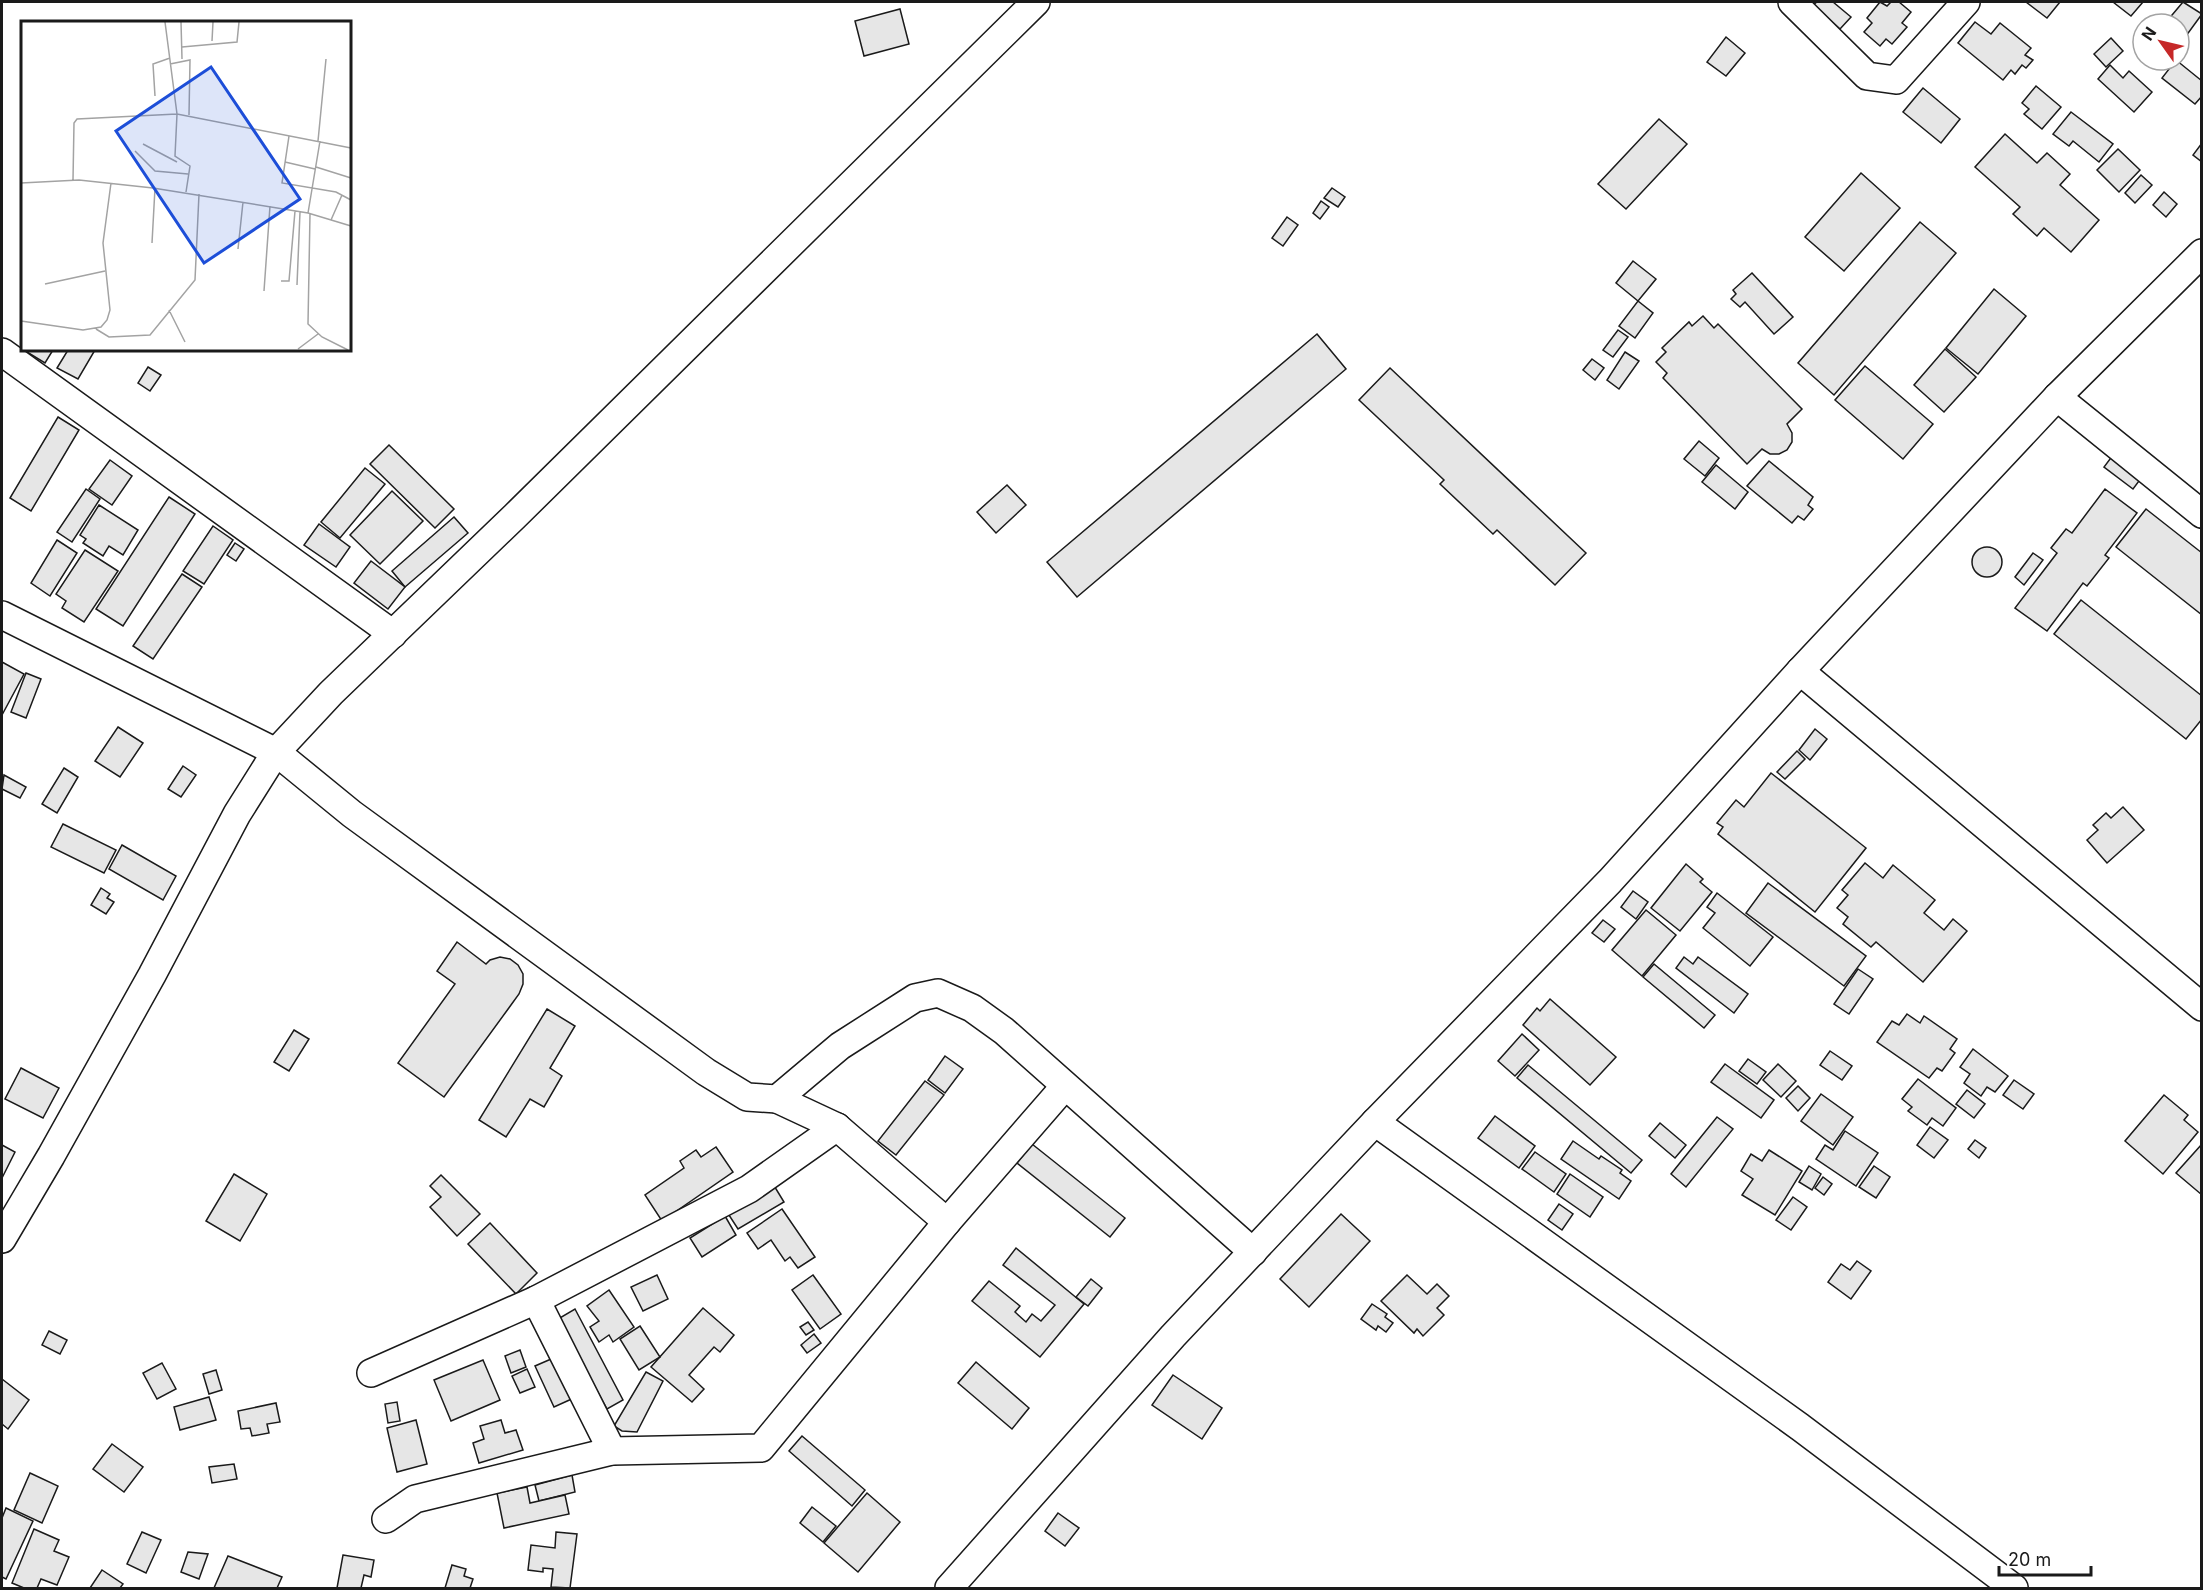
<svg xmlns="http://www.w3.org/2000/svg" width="2203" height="1590" viewBox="0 0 2203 1590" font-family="Inter,sans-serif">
	<rect width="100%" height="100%" fill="#fff"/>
	<g fill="#e6e6e6" stroke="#1a1a1a" stroke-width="1.5">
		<path d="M1817 2H1833L1851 17 1840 29 1813 5Z"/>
		<path d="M1880 2 1887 6 1891 2H1899L1911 12 1902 23 1907 27 1892 44 1886 39 1880 46 1864 32 1872 23 1867 18Z"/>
		<path d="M2026 2H2060L2047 18Z"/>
		<path d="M2113 2H2143L2131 16Z"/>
		<path d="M2183 2 2202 14 2186 36 2179 31V24H2170L2167 21Z"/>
		<path d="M900 9 909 44 864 56 855 21Z"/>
		<path d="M1975 22 1991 34 2000 23 2031 48 2025 55 2033 60 2026 68 2022 65 2015 74 2011 70 2003 80 1958 43Z"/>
		<path d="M1726 37 1745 53 1726 76 1707 62Z"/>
		<path d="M2111 38 2123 51 2106 67 2094 54Z"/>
		<path d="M2176 60 2202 81V96L2195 104 2162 78Z"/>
		<path d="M2110 65 2123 78 2129 71 2152 92 2134 112 2098 79Z"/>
		<path d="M2036 86 2061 107 2042 129 2024 114 2029 109 2022 103Z"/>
		<path d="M1923 88 1960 119 1941 143 1903 112Z"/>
		<path d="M2071 112 2113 144 2099 162 2073 141 2069 146 2053 134Z"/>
		<path d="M1659 119 1687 144 1626 209 1598 184Z"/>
		<path d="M2005 134 2037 163 2047 153 2070 174 2060 185 2099 220 2071 252 2044 228 2037 236 2013 214 2020 207 1975 167Z"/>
		<path d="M2202 143V162L2193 155Z"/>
		<path d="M2118 149 2140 170 2119 192 2097 170Z"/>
		<path d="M1861 173 1900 208 1844 271 1805 237Z"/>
		<path d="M2141 175 2152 185 2135 203 2125 193Z"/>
		<path d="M1332 188 1345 197 1338 207 1324 198Z"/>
		<path d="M2164 192 2177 204 2166 217 2153 205Z"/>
		<path d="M1321 201 1329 207 1320 219 1313 213Z"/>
		<path d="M1287 217 1298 225 1283 246 1272 238Z"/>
		<path d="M1920 222 1956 253 1834 395 1798 363Z"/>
		<path d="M1633 261 1656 279 1638 301 1616 283Z"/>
		<path d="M1752 273 1793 317 1774 334 1745 302 1740 307 1731 299 1736 294 1733 290Z"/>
		<path d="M1994 289 2026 316 1978 374 1946 348Z"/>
		<path d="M1638 301 1653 313 1635 338 1619 326Z"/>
		<path d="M1703 316 1714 328 1718 324 1802 409 1787 424 1792 433V442L1787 450 1779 454H1770L1762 449 1747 464 1663 378 1667 373 1656 362 1666 352 1662 348 1689 322 1692 326Z"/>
		<path d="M1618 330 1628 337 1613 357 1603 350Z"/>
		<path d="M1317 334 1346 369 1077 597 1047 562Z"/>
		<path d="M22 348V350H53L45 363 22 349Z"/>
		<path d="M1945 349 1976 377 1944 412 1914 385Z"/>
		<path d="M68 350H95L78 379 57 368Z"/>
		<path d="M1625 352 1639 361 1619 389 1607 380Z"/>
		<path d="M1592 359 1604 368 1595 380 1583 370Z"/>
		<path d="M1865 366 1933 424 1903 459 1835 400Z"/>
		<path d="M148 367 161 375 150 391 138 383Z"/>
		<path d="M1390 368 1586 553 1555 585 1497 530 1493 534 1440 484 1444 480 1359 400Z"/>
		<path d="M58 417 79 430 31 511 10 498Z"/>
		<path d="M1699 441 1719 458 1705 476 1684 459Z"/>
		<path d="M389 445 454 509 435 528 370 464Z"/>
		<path d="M2113 455 2142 477 2133 489 2104 467Z"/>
		<path d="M110 460 132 476 112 505 89 489Z"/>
		<path d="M1769 461 1813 497 1808 505 1813 509 1804 520 1798 516 1792 523 1747 486Z"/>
		<path d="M1716 465 1748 492 1735 509 1702 482Z"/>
		<path d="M365 468 385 484 340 538 321 522Z"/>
		<path d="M1007 485 1026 505 996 533 977 512Z"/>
		<path d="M86 489 100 499 72 542 57 532Z"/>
		<path d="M2105 489 2137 513 2105 555 2109 558 2087 586 2083 583 2047 631 2015 608 2057 553 2051 548 2066 529 2072 533Z"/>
		<path d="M392 491 423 521 380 564 350 535Z"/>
		<path d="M169 497 195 514 123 626 96 609Z"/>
		<path d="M99 505 138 530 123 555 109 546 103 556 83 543 86 539 80 535Z"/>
		<path d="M2146 509 2202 553V615L2116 547Z"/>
		<path d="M454 517 468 533 405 587 392 571Z"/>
		<path d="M319 524 350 547 336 567 304 545Z"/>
		<path d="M213 526 233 540 204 584 183 571Z"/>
		<path d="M57 540 77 553 50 596 31 583Z"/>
		<path d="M235 543 244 549 236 561 227 555Z"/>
		<circle cx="1987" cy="562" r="15"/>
		<path d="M85 550 118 571 84 622 62 608 66 601 56 594Z"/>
		<path d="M2033 553 2043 560 2024 585 2015 577Z"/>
		<path d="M371 561 405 587 388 609 354 583Z"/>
		<path d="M182 574 202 587 153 659 133 646Z"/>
		<path d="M2081 600 2202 696V719L2186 739 2054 634Z"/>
		<path d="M2 662 24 674 2 715Z"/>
		<path d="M26 673 41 679 26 718 11 712Z"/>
		<path d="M118 727 143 743 120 777 95 761Z"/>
		<path d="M1815 729 1827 739 1810 760 1799 750Z"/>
		<path d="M1797 751 1805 759 1785 779 1777 772Z"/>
		<path d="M183 766 196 775 181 797 168 789Z"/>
		<path d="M64 768 78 777 57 813 42 804Z"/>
		<path d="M1771 773 1866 848 1815 912 1718 834 1723 827 1717 823 1736 800 1744 807Z"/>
		<path d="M4 775 26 787 20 798 2 789Z"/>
		<path d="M2123 807 2144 830 2107 863 2087 840 2098 830 2093 825 2106 813 2111 818Z"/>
		<path d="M63 824 116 850 104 873 51 847Z"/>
		<path d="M122 845 176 876 163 900 109 869Z"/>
		<path d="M1865 863 1883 878 1893 865 1935 900 1924 913 1944 930 1953 919 1967 931 1923 982 1876 942 1871 947 1843 924 1848 917 1837 908 1848 895 1842 890Z"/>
		<path d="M1686 864 1703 879 1700 882 1712 892 1680 931 1651 908Z"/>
		<path d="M1768 883 1866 956 1844 986 1746 913Z"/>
		<path d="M101 888 110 894 107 898 114 902 106 914 91 905Z"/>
		<path d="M1633 891 1648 902 1636 919 1621 907Z"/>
		<path d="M1717 893 1773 937 1750 966 1703 928 1715 913 1707 907Z"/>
		<path d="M1646 910 1676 935 1642 976 1612 950Z"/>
		<path d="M1603 920 1615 929 1604 942 1592 933Z"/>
		<path d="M457 942 486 964 490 960 500 957 510 959 518 965 523 974V984L519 994 444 1097 398 1063 455 984 437 971Z"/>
		<path d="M1684 957 1693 964 1698 957 1748 994 1734 1013 1676 968Z"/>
		<path d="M1654 964 1715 1015 1704 1028 1643 977Z"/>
		<path d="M1858 969 1873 979 1849 1014 1834 1004Z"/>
		<path d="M1550 999 1616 1057 1590 1085 1523 1025 1537 1008 1540 1011Z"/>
		<path d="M547 1009 575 1026 550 1068 562 1076 544 1107 530 1099 506 1137 479 1120Z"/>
		<path d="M1907 1014 1920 1023 1924 1016 1957 1039 1950 1049 1955 1053 1942 1071 1937 1068 1929 1078 1877 1042 1892 1021 1899 1025Z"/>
		<path d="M294 1030 309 1039 289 1071 274 1062Z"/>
		<path d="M1522 1034 1539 1050 1515 1076 1498 1061Z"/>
		<path d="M1973 1049 2008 1076 1995 1092 1987 1087 1981 1096 1964 1083 1970 1074 1960 1067Z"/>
		<path d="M1830 1051 1852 1066 1842 1080 1820 1065Z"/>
		<path d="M945 1056 963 1069 945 1093 928 1080Z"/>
		<path d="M1748 1059 1766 1072 1757 1084 1739 1071Z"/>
		<path d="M1725 1064 1774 1100 1761 1118 1711 1082Z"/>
		<path d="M1778 1064 1796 1081 1781 1097 1763 1080Z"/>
		<path d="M1528 1065 1642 1160 1631 1173 1517 1078Z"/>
		<path d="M21 1068 59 1088 43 1118 5 1099Z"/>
		<path d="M1918 1079 1956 1108 1943 1126 1932 1118 1927 1125 1908 1111 1912 1107 1902 1099Z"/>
		<path d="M2014 1080 2034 1094 2023 1109 2003 1095Z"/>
		<path d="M925 1081 944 1095 896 1155 878 1141Z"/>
		<path d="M1798 1086 1810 1098 1798 1111 1786 1098Z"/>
		<path d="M1967 1090 1985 1104 1974 1118 1956 1104Z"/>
		<path d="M1821 1094 1853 1117 1833 1145 1801 1121Z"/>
		<path d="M2164 1095 2188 1115 2184 1120 2198 1132 2163 1174 2125 1141Z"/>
		<path d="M1495 1116 1535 1146 1519 1168 1478 1138Z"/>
		<path d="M1717 1117 1733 1129 1686 1187 1671 1174Z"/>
		<path d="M1660 1123 1686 1145 1675 1158 1649 1136Z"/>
		<path d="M1930 1127 1948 1140 1934 1158 1917 1145Z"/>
		<path d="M1845 1131 1878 1153 1856 1186 1816 1159 1825 1145 1833 1150Z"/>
		<path d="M1975 1140 1986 1148 1979 1158 1968 1149Z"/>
		<path d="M1573 1141 1599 1159 1601 1156 1622 1170 1620 1173 1631 1181 1619 1199 1561 1159Z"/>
		<path d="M1032 1144 1125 1218 1110 1237 1017 1163Z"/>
		<path d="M2202 1144V1195L2176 1173Z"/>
		<path d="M2 1145 15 1152 2 1178Z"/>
		<path d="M716 1147 733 1172 662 1221 645 1195 684 1168 680 1161 696 1150 701 1157Z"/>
		<path d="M1769 1150 1802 1171 1775 1215 1742 1195 1753 1179 1741 1171 1751 1154 1762 1161Z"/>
		<path d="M1535 1152 1566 1174 1554 1192 1522 1169Z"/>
		<path d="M1809 1166 1821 1174 1812 1190 1799 1182Z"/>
		<path d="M1874 1166 1890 1177 1876 1198 1859 1187Z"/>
		<path d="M234 1174 267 1194 240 1241 206 1221Z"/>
		<path d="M1570 1174 1603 1197 1590 1217 1557 1194Z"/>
		<path d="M441 1175 480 1214 457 1236 430 1207 441 1197 430 1186Z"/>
		<path d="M1823 1177 1832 1184 1824 1195 1815 1188Z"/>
		<path d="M773 1184 784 1202 738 1229 727 1212Z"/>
		<path d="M1793 1197 1807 1207 1791 1230 1776 1220Z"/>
		<path d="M1559 1204 1573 1214 1562 1230 1548 1220Z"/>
		<path d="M782 1209 815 1257 798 1268 790 1257 785 1261 771 1240 758 1249 747 1233Z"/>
		<path d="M1341 1214 1370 1241 1309 1307 1280 1279Z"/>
		<path d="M725 1216 736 1235 702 1257 690 1238Z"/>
		<path d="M490 1223 537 1273 516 1294 468 1244Z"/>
		<path d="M1016 1248 1084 1304 1040 1357 972 1301 989 1281 1020 1306 1015 1312 1026 1322 1032 1314 1041 1321 1055 1305 1003 1265Z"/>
		<path d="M1857 1261 1871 1271 1851 1299 1828 1282 1841 1264 1850 1270Z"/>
		<path d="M657 1275 668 1299 643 1311 631 1287Z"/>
		<path d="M813 1275 841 1314 820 1329 792 1290Z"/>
		<path d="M1407 1275 1427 1294 1437 1284 1449 1296 1437 1308 1444 1315 1423 1336 1417 1329 1414 1333 1381 1301Z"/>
		<path d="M1091 1279 1102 1288 1088 1306 1076 1297Z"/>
		<path d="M609 1290 634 1327 613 1342 609 1335 599 1342 590 1327 599 1321 587 1306Z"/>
		<path d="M1372 1304 1387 1314 1385 1317 1393 1323 1386 1332 1378 1326 1376 1330 1361 1319Z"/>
		<path d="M703 1308 734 1335 720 1352 714 1347 689 1375 704 1389 692 1402 651 1367Z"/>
		<path d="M575 1309 623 1400 607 1409 558 1319Z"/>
		<path d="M808 1322 814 1330 806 1335 800 1327Z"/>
		<path d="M640 1326 660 1357 639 1370 620 1339Z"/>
		<path d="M49 1331 67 1340 60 1354 42 1345Z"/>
		<path d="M814 1334 821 1343 807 1353 801 1345Z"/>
		<path d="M520 1350 526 1367 511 1373 505 1356Z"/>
		<path d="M558 1356 576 1397 554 1407 535 1366Z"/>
		<path d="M483 1360 500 1400 451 1421 434 1380Z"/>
		<path d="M976 1362 1029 1408 1012 1429 958 1383Z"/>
		<path d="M162 1363 176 1389 157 1399 143 1373Z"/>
		<path d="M527 1369 535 1387 520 1393 512 1376Z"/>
		<path d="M216 1370 222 1390 209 1394 203 1374Z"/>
		<path d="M646 1372 663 1381 637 1432 622 1431 614 1426Z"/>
		<path d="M1173 1375 1222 1408 1202 1439 1152 1405Z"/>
		<path d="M2 1379 29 1400 8 1429 2 1424Z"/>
		<path d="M209 1397 216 1420 180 1430 174 1407Z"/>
		<path d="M397 1402 400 1421 388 1423 385 1404Z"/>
		<path d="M276 1403 280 1422 267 1424 269 1433 252 1436 250 1428 241 1429 238 1411Z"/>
		<path d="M416 1420 427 1464 397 1472 387 1428Z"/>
		<path d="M501 1420 505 1433 516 1430 523 1450 479 1463 473 1443 484 1439 480 1426Z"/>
		<path d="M802 1436 865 1490 852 1506 789 1451Z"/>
		<path d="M112 1444 143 1467 124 1492 93 1469Z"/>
		<path d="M234 1464 237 1479 212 1483 209 1467Z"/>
		<path d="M30 1473 58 1486 42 1523 14 1510Z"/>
		<path d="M572 1475 575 1492 539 1501 535 1485Z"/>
		<path d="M527 1487 530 1503 565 1495 569 1514 504 1528 497 1493Z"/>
		<path d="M867 1493 900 1522 858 1572 824 1543Z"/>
		<path d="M812 1507 836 1526 823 1542 800 1523Z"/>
		<path d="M6 1508 33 1521 6 1579 2 1577V1518Z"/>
		<path d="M1058 1513 1079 1528 1065 1546 1045 1531Z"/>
		<path d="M34 1529 59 1540 54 1551 69 1557 57 1585 41 1579 37 1588H24L12 1583Z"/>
		<path d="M142 1532 161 1540 146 1573 127 1564Z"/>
		<path d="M556 1532 577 1534 570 1588 551 1587 553 1569 543 1568V1572L528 1570 531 1545 555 1548Z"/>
		<path d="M188 1552 208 1554 199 1579 181 1572Z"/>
		<path d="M343 1555 374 1560 371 1577 364 1575 361 1588H337Z"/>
		<path d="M228 1556 282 1577 277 1588H214Z"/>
		<path d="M452 1565 466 1569 464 1576 473 1579 470 1588H445Z"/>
		<path d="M102 1570 123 1584 120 1588H90Z"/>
	</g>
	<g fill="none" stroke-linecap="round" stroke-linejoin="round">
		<g stroke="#1a1a1a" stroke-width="30">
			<g id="street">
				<path d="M1792 2 1867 76 1896 80 1966 2"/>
				<path d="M2 352 393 634"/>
				<path d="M2057 397 2202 514"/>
				<path d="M2 615 276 752 352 814 706 1072 747 1097 777 1099 840 1046 915 998 938 993 972 1008 1004 1031 1253 1252"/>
				<path d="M1800 671 2202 1007"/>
				<path d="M777 1099 837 1127 947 1222"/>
				<path d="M1375 1122 1800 1427 2014 1588"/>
				<path d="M2 1239 51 1156 152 975 237 814 276 752 331 693 515 516 1036 2"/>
				<path d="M536 1300 612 1451"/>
				<path d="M371 1373 536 1300 749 1189 837 1127"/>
				<path d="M386 1519 415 1499 612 1451 761 1448 947 1222 1065 1086"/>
				<path d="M949 1588 1173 1336 1375 1122 1610 881 1800 671 2057 397 2202 253"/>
			</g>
		</g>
		<use href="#street" stroke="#fff" stroke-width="27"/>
	</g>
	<g transform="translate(21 21)">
		<rect width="330" height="330" fill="#fff"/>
		<path fill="none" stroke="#a3a3a3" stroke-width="1.5" d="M144 1 156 93 154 135 169 145 165 171M160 1 161 38M191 20 192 1M161 26 216 21 218 1M149 43 169 39 168 94M134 75 132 43 149 37M268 115 261 162 315 171 330 179M297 120 305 38M122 123 156 141M114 130 134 150 167 153M264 141 294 148M295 146 330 157M52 159 53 102 56 98 156 93 330 127M0 162 58 159 132 167 287 192 330 205M287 192 299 120M289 193 287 303 301 316 327 329M310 199 321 174M131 222 134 167M217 228 222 181M260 260H268L274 190M24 263 84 250M276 264 279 191M243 270 249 185M148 289 164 321M0 300 62 309 80 306 86 299 89 289 82 222 90 162M75 308 88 316 129 314 174 259 178 173M277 328 297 313"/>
		<path fill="#1d4ed8" fill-opacity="0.15" stroke="#1d4ed8" stroke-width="3" d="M190 46 279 178 183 242 95 110Z"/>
		<rect width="330" height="330" fill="none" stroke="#1a1a1a" stroke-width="3"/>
	</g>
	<rect width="2203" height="1590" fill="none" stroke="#1a1a1a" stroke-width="6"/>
	<g transform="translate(2161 42) rotate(304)"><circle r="28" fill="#ffffff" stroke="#a3a3a3" stroke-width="1.5"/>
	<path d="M0-4.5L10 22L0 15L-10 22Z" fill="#c62828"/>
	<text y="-9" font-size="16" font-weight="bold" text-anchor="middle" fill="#1a1a1a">N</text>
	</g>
	<path d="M1999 1566v9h92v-9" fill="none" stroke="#1a1a1a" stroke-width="3"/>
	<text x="2008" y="1566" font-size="18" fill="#1a1a1a" stroke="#ffffff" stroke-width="4.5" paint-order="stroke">20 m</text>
</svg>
